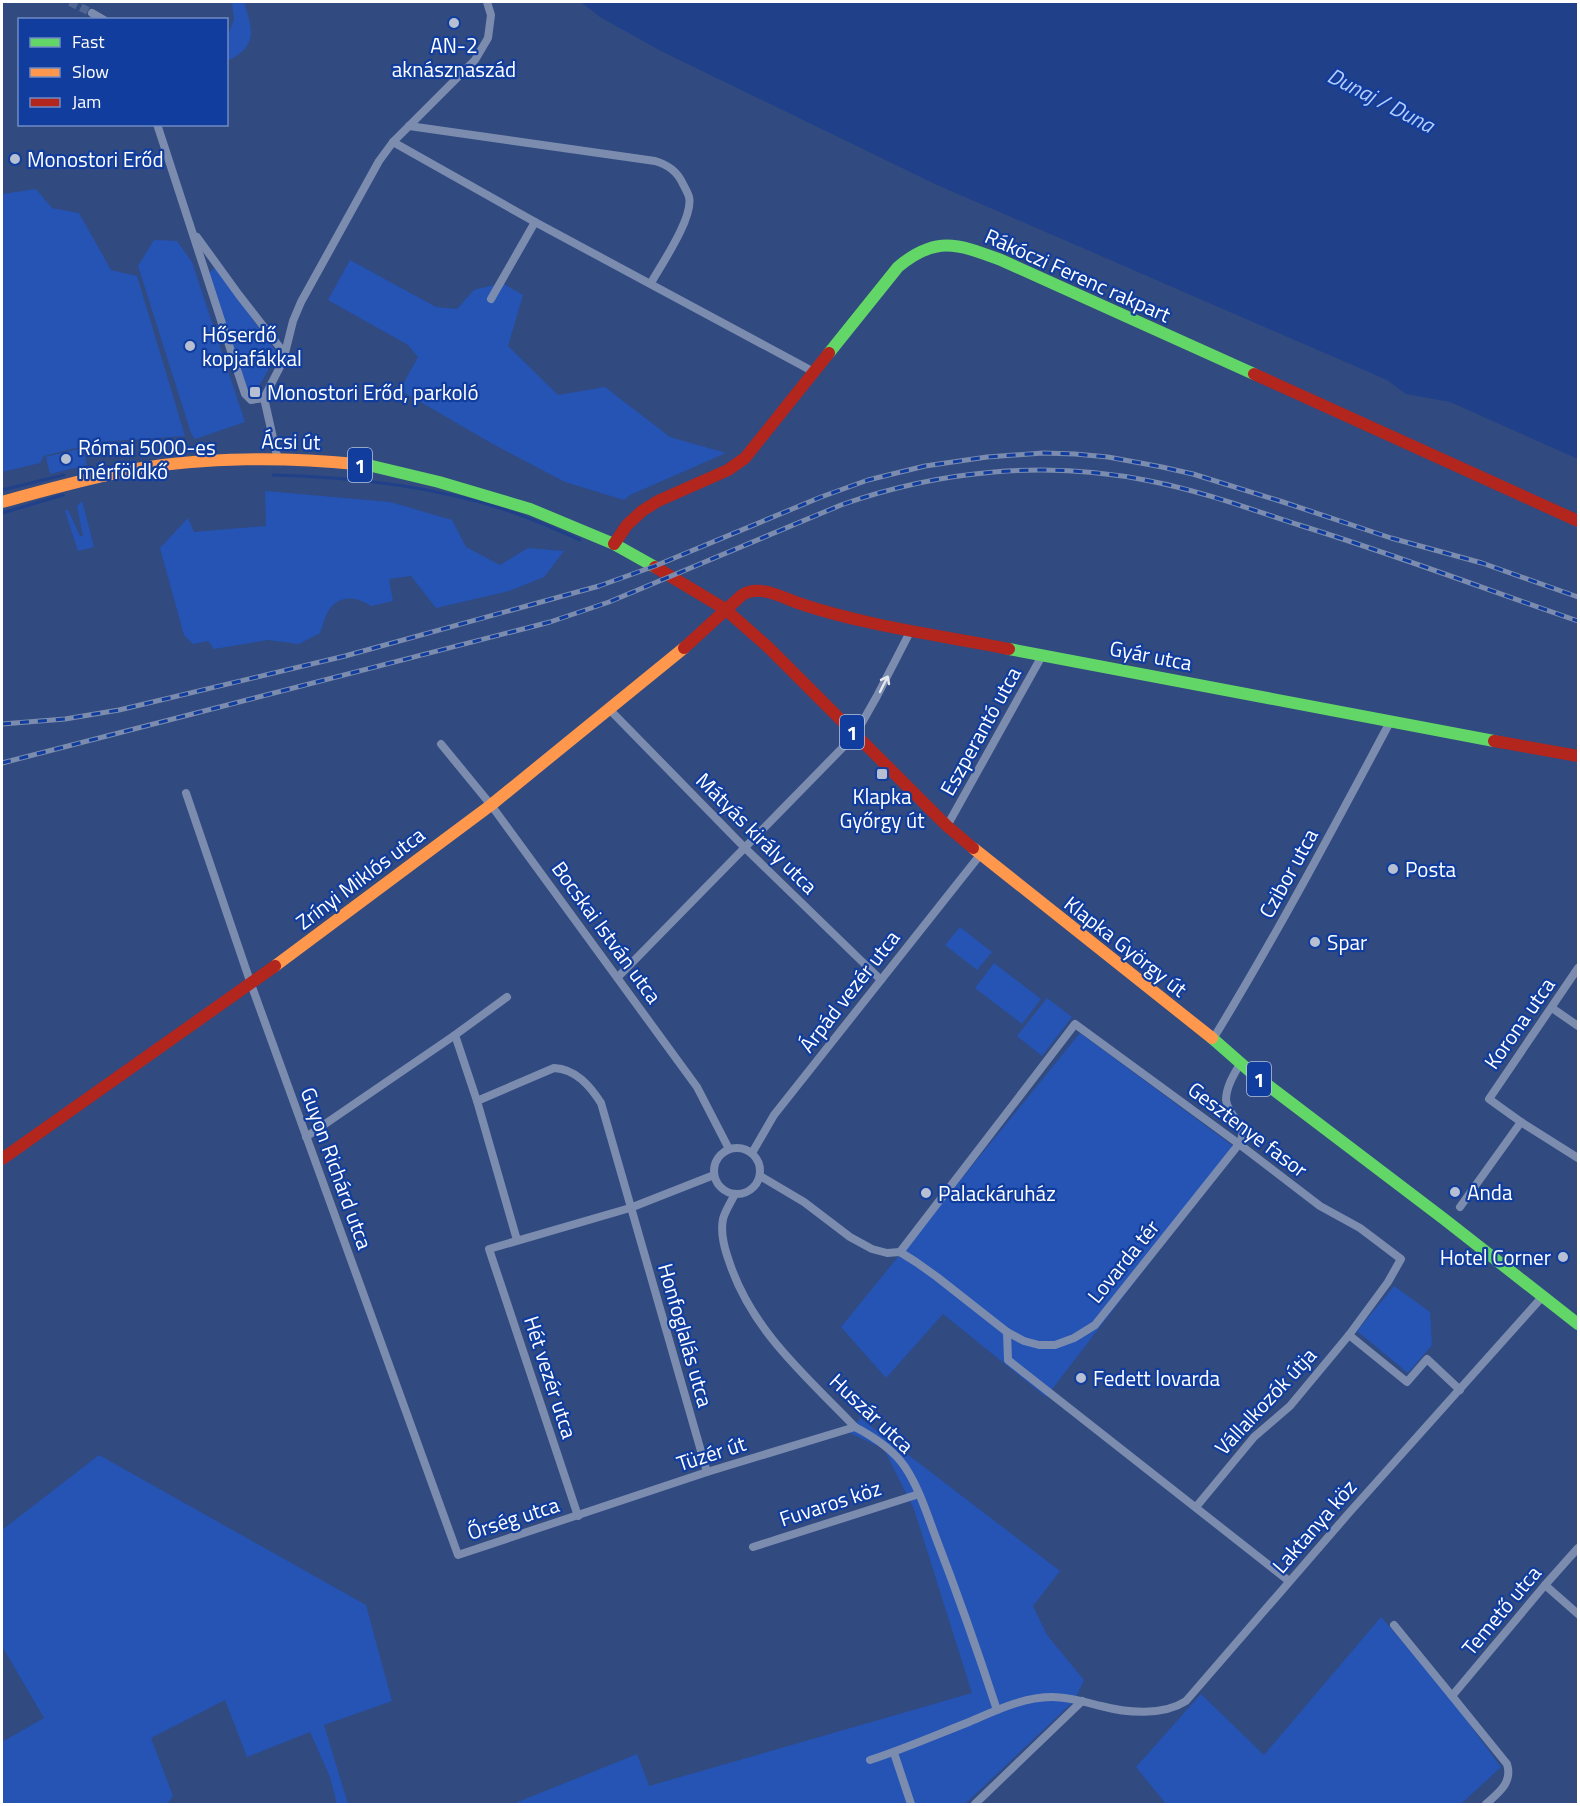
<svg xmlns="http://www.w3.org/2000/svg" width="1580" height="1806" viewBox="0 0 1580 1806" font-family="'Titillium Web',sans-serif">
	<rect width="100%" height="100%" fill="#314a7f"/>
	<g fill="#2554b5">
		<path d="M232 2H244C253 31 258 46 227 61V38L234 19Z"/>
		<path d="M36 189 52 208 79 213 111 270 137 276 185 436 99 442 44 456 40 463 2 472V194Z"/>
		<path d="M154 240 177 241 192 262 245 422 195 439 191 433 138 266Z"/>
		<path d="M350 260 436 307 457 309 474 290 502 283 523 295 508 346 558 395 605 387 670 437 726 453 630 495 624 500 565 482 491 443 400 390 418 357 408 345 328 300Z"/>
		<path d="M215 268 275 350V358L258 388 250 392 247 390 209 273Z"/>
		<path d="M83 448 87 465 50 474 46 457Z"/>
		<path d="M265 491 390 502 452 520 466 547 500 565 528 548 564 551 544 577 509 591 436 608 411 576 389 579 393 601 371 606C359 598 344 594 332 606 326 612 323 625 320 633L299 644 268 640 214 649 208 641 193 644 184 635 160 548 188 518 194 532 266 526Z"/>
		<path d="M82 501 94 547 78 551 65 511 68 510 80 536H83L77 506Z"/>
		<path d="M960 927 992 952 977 970 945 945Z"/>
		<path d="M994 963 1041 999 1022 1024 975 988Z"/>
		<path d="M1047 998 1072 1017 1042 1056 1017 1036Z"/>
		<path d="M1080 1033 1237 1149 1046 1397 943 1314 886 1378 841 1327Z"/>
		<path d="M1394 1286 1430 1312 1432 1345 1408 1373 1357 1331Z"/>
		<path d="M860 1418 1060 1571 1033 1606 1047 1635 1084 1680 1074 1701 965 1804H513L637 1754 649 1786 972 1693 914 1509 884 1449 850 1433Z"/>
		<path d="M99 1455 366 1605 392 1701 324 1725 348 1804H337L330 1777 310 1732 247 1757 225 1700 151 1738 173 1796 167 1804H2V1742L44 1718 2 1646V1530Z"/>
		<path d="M1381 1617 1445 1691 1501 1767 1461 1804H1166L1136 1767 1201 1694 1264 1755Z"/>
	</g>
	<path fill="#204089" d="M581 2H1578V459L1450 402 1406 394 1387 380 935 184 661 51 600 17Z"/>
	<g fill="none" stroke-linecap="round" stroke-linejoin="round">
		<g stroke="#204089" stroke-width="3">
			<path d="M273 475C350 477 429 485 503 509 529 517 555 529 580 540"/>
			<path d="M2 490 64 475"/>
			<path d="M2 513 63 495"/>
		</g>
		<path stroke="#506592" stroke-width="8" stroke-dasharray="8 4" stroke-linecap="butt" d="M70 2 92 13"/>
		<g stroke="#7c8caf" stroke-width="8">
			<path d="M92 13 104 20"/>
			<path d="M157 124 245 394 251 400 264 398"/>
			<path d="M409 126 655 161C668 165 677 171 683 184 685 188 688 193 689 197 694 217 661 265 651 283"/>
			<path d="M393 142 535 222 814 372"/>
			<path d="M197 237 239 295 285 354"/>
			<path d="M491 299 535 222"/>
			<path d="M278 460 264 398 283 361 293 321 301 302 379 161 393 142 475 60 488 38 491 15 487 2"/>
			<path d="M609 709 745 848 881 980"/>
			<path d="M441 744 491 805 697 1087 729 1149"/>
			<path d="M186 793 251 984 458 1555 707 1472 855 1427"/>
			<path d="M947 826 1043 654"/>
			<path d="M1578 968 1489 1099 1521 1122 1578 1158"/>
			<path d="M618 977 855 735 877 696 911 630"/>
			<path d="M1552 1008 1578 1026"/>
			<path d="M455 1035 477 1101 517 1240"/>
			<path d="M1213 1039C1276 936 1333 829 1390 722"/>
			<path d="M477 1101 554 1068C576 1069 590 1086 601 1103L707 1472"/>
			<path d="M306 1137 455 1035 507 997"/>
			<circle cx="737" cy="1171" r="23"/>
			<path d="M752 1153 774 1115 980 855"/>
			<path d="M760 1176 804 1202 850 1237 872 1249 887 1253 900 1252 916 1262 937 1277 1007 1332 1024 1341 1039 1345H1055L1074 1338 1095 1325 1239 1144C1251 1124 1228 1119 1226 1100 1226 1087 1234 1074 1240 1064"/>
			<path d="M735 1194C731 1202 725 1211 723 1219 720 1234 725 1250 730 1264 753 1332 807 1377 855 1427 874 1437 893 1449 905 1467 919 1488 927 1514 936 1538 958 1595 978 1652 997 1710"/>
			<path d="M1460 1207 1521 1122"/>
			<path d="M900 1252 1075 1024 1239 1144 1320 1206 1360 1228 1401 1259 1388 1282 1349 1335 1290 1406 1254 1437 1196 1507"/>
			<path d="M1007 1332 1008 1360 1289 1581"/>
			<path d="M1349 1335 1407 1382 1427 1359 1460 1390"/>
			<path d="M578 1516 489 1249 630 1208 714 1175"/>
			<path d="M753 1547 919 1494"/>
			<path d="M1545 1585 1578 1614"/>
			<path d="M1394 1625 1452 1696"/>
			<path d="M894 1753 911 1804"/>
			<path d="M870 1760C904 1749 936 1735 969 1722 995 1711 1023 1697 1052 1697 1069 1697 1085 1702 1101 1706 1127 1713 1163 1716 1186 1701L1348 1514 1543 1296"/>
			<path d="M975 1804 1082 1701"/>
			<path d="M1486 1804C1498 1793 1513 1783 1507 1764L1452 1696 1545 1585 1578 1548"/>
		</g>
		<g stroke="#63d668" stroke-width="12">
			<path d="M829 353 898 267C936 235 958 244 1001 260L1254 374"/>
			<path d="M356 464 372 466 439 482 530 509 614 544 655 567"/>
			<path d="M1009 649 1494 741"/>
			<path d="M1212 1038 1253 1074 1444 1219 1578 1324"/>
		</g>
		<g stroke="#ff974d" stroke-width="12">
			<path d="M2 502C46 490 91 477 136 469 204 457 287 457 356 464"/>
			<path d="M973 848 1212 1038"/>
			<path d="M275 966 491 805 684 648"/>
		</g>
		<g stroke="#b3261e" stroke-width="12">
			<path d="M1254 374 1578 521"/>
			<path d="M614 544 627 525 642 511 658 501 728 470 745 458 829 353"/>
			<path d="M655 567 725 609 768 647 947 826 973 848"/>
			<path d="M684 648 742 595C759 584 781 597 798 603 866 626 939 635 1009 649"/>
			<path d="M1494 741 1578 756"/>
			<path d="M2 1159 275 966"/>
		</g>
		<g stroke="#7c8cae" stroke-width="5">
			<g id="rail">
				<path d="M2 724 65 719 119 710 345 656 599 586 655 566 821 497 868 480 925 466 987 457 1043 453 1075 454 1108 457 1162 467 1193 474 1283 502 1391 538 1482 563 1578 597"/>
				<path d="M2 763 550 622 609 602 841 505C940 470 1047 460 1150 481 1201 491 1250 509 1299 525 1393 554 1485 589 1578 621"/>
			</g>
		</g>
		<use href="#rail" stroke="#113d9f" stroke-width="3" stroke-dasharray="9" stroke-linecap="butt"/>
	</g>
	<defs><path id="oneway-shaft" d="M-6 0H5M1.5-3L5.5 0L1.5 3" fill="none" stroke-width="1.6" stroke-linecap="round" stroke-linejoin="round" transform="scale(1.5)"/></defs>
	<use stroke="#e5e8ef" href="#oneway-shaft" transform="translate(884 684) rotate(-63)"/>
	<g fill="#b7c0d2" stroke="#113d9f" stroke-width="2">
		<circle cx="454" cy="23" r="6"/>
		<circle cx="15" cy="159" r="6"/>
		<circle cx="190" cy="346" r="6"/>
		<rect x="249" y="386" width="12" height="12" rx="3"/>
		<circle cx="66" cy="459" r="6"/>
		<rect x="876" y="768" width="12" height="12" rx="3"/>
		<circle cx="1393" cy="869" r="6"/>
		<circle cx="1315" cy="942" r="6"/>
		<circle cx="1455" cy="1192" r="6"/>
		<circle cx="926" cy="1193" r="6"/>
		<circle cx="1563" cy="1257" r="6"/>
		<circle cx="1081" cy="1378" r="6"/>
	</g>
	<g text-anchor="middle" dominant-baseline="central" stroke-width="4.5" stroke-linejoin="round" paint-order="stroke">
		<g fill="#113d9f" stroke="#b8c5e2" stroke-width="1.5">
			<rect x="348" y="448" width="24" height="34" rx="4.5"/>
			<rect x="840" y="715" width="24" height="34" rx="4.5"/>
			<rect x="1247" y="1062" width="24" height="34" rx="4.5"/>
		</g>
		<g font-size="20" font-weight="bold" fill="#fff">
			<text x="360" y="465">1</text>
			<text x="852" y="732">1</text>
			<text x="1259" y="1079">1</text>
		</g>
		<g font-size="21" fill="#fff" stroke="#113d9f" text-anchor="start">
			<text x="454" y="45" text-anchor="middle">AN-2<tspan x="454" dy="24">aknásznaszád</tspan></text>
			<text x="27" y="159">Monostori Erőd</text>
			<text x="202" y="334">Hőserdő<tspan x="202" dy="24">kopjafákkal</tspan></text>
			<text x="267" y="392">Monostori Erőd, parkoló</text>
			<text x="78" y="447">Római 5000-es<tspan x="78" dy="24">mérföldkő</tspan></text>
			<text x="882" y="796" text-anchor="middle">Klapka<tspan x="882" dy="24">Győrgy út</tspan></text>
			<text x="1405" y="869">Posta</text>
			<text x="1327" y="942">Spar</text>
			<text x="1467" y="1192">Anda</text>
			<text x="938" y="1193">Palackáruház</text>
			<text x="1551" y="1257" text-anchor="end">Hotel Corner</text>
			<text x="1093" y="1378">Fedett lovarda</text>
		</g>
		<g font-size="21" fill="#fff" stroke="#113d9f">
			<text transform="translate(1078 275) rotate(24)">Rákóczi Ferenc rakpart</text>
			<text transform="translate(291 441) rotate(1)">Ácsi út</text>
			<text transform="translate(1151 655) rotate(11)">Gyár utca</text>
			<text transform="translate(980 731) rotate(-61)">Eszperantó utca</text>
			<text transform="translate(757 833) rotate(45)">Mátyás király utca</text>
			<text transform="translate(1288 873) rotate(-61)">Czibor utca</text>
			<text transform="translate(360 878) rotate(-37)">Zrínyi Miklós utca</text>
			<text transform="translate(607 932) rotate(54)">Bocskai István utca</text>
			<text transform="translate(1126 946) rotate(38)">Klapka György út</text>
			<text transform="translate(849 991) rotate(-52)">Árpád vezér utca</text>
			<text transform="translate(1519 1023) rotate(-55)">Korona utca</text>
			<text transform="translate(1248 1129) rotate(37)">Gesztenye fasor</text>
			<text transform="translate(337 1168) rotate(70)">Guyon Richárd utca</text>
			<text transform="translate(1123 1261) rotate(-51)">Lovarda tér</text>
			<text transform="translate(686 1335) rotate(74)">Honfoglalás utca</text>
			<text transform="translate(551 1377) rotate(72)">Hét vezér utca</text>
			<text transform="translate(1265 1401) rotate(-47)">Vállalkozók útja</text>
			<text transform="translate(872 1413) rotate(43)">Huszár utca</text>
			<text transform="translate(711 1453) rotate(-18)">Tüzér út</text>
			<text transform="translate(830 1503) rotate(-18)">Fuvaros köz</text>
			<text transform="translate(513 1518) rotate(-18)">Őrség utca</text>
			<text transform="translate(1314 1526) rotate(-49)">Laktanya köz</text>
			<text transform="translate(1501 1610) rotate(-50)">Temető utca</text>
		</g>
		<g font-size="22" font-style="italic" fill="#b4ccfb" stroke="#113d9f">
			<text transform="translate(1381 100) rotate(27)">Dunaj / Duna</text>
		</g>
	</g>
	<rect width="1580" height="1806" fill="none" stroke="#ffffff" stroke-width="6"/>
	<rect x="18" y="18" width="210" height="108" fill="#113d9f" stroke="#708bc5" stroke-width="1.5"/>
	<rect x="30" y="38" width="30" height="9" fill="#63d668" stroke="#708bc5" stroke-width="1.5"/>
	<text x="72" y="48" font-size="18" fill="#ffffff">Fast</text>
	<rect x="30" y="68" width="30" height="9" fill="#ff974d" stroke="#708bc5" stroke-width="1.5"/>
	<text x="72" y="78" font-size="18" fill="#ffffff">Slow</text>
	<rect x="30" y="98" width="30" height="9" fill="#b3261e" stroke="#708bc5" stroke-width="1.5"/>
	<text x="72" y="108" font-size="18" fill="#ffffff">Jam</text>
</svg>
